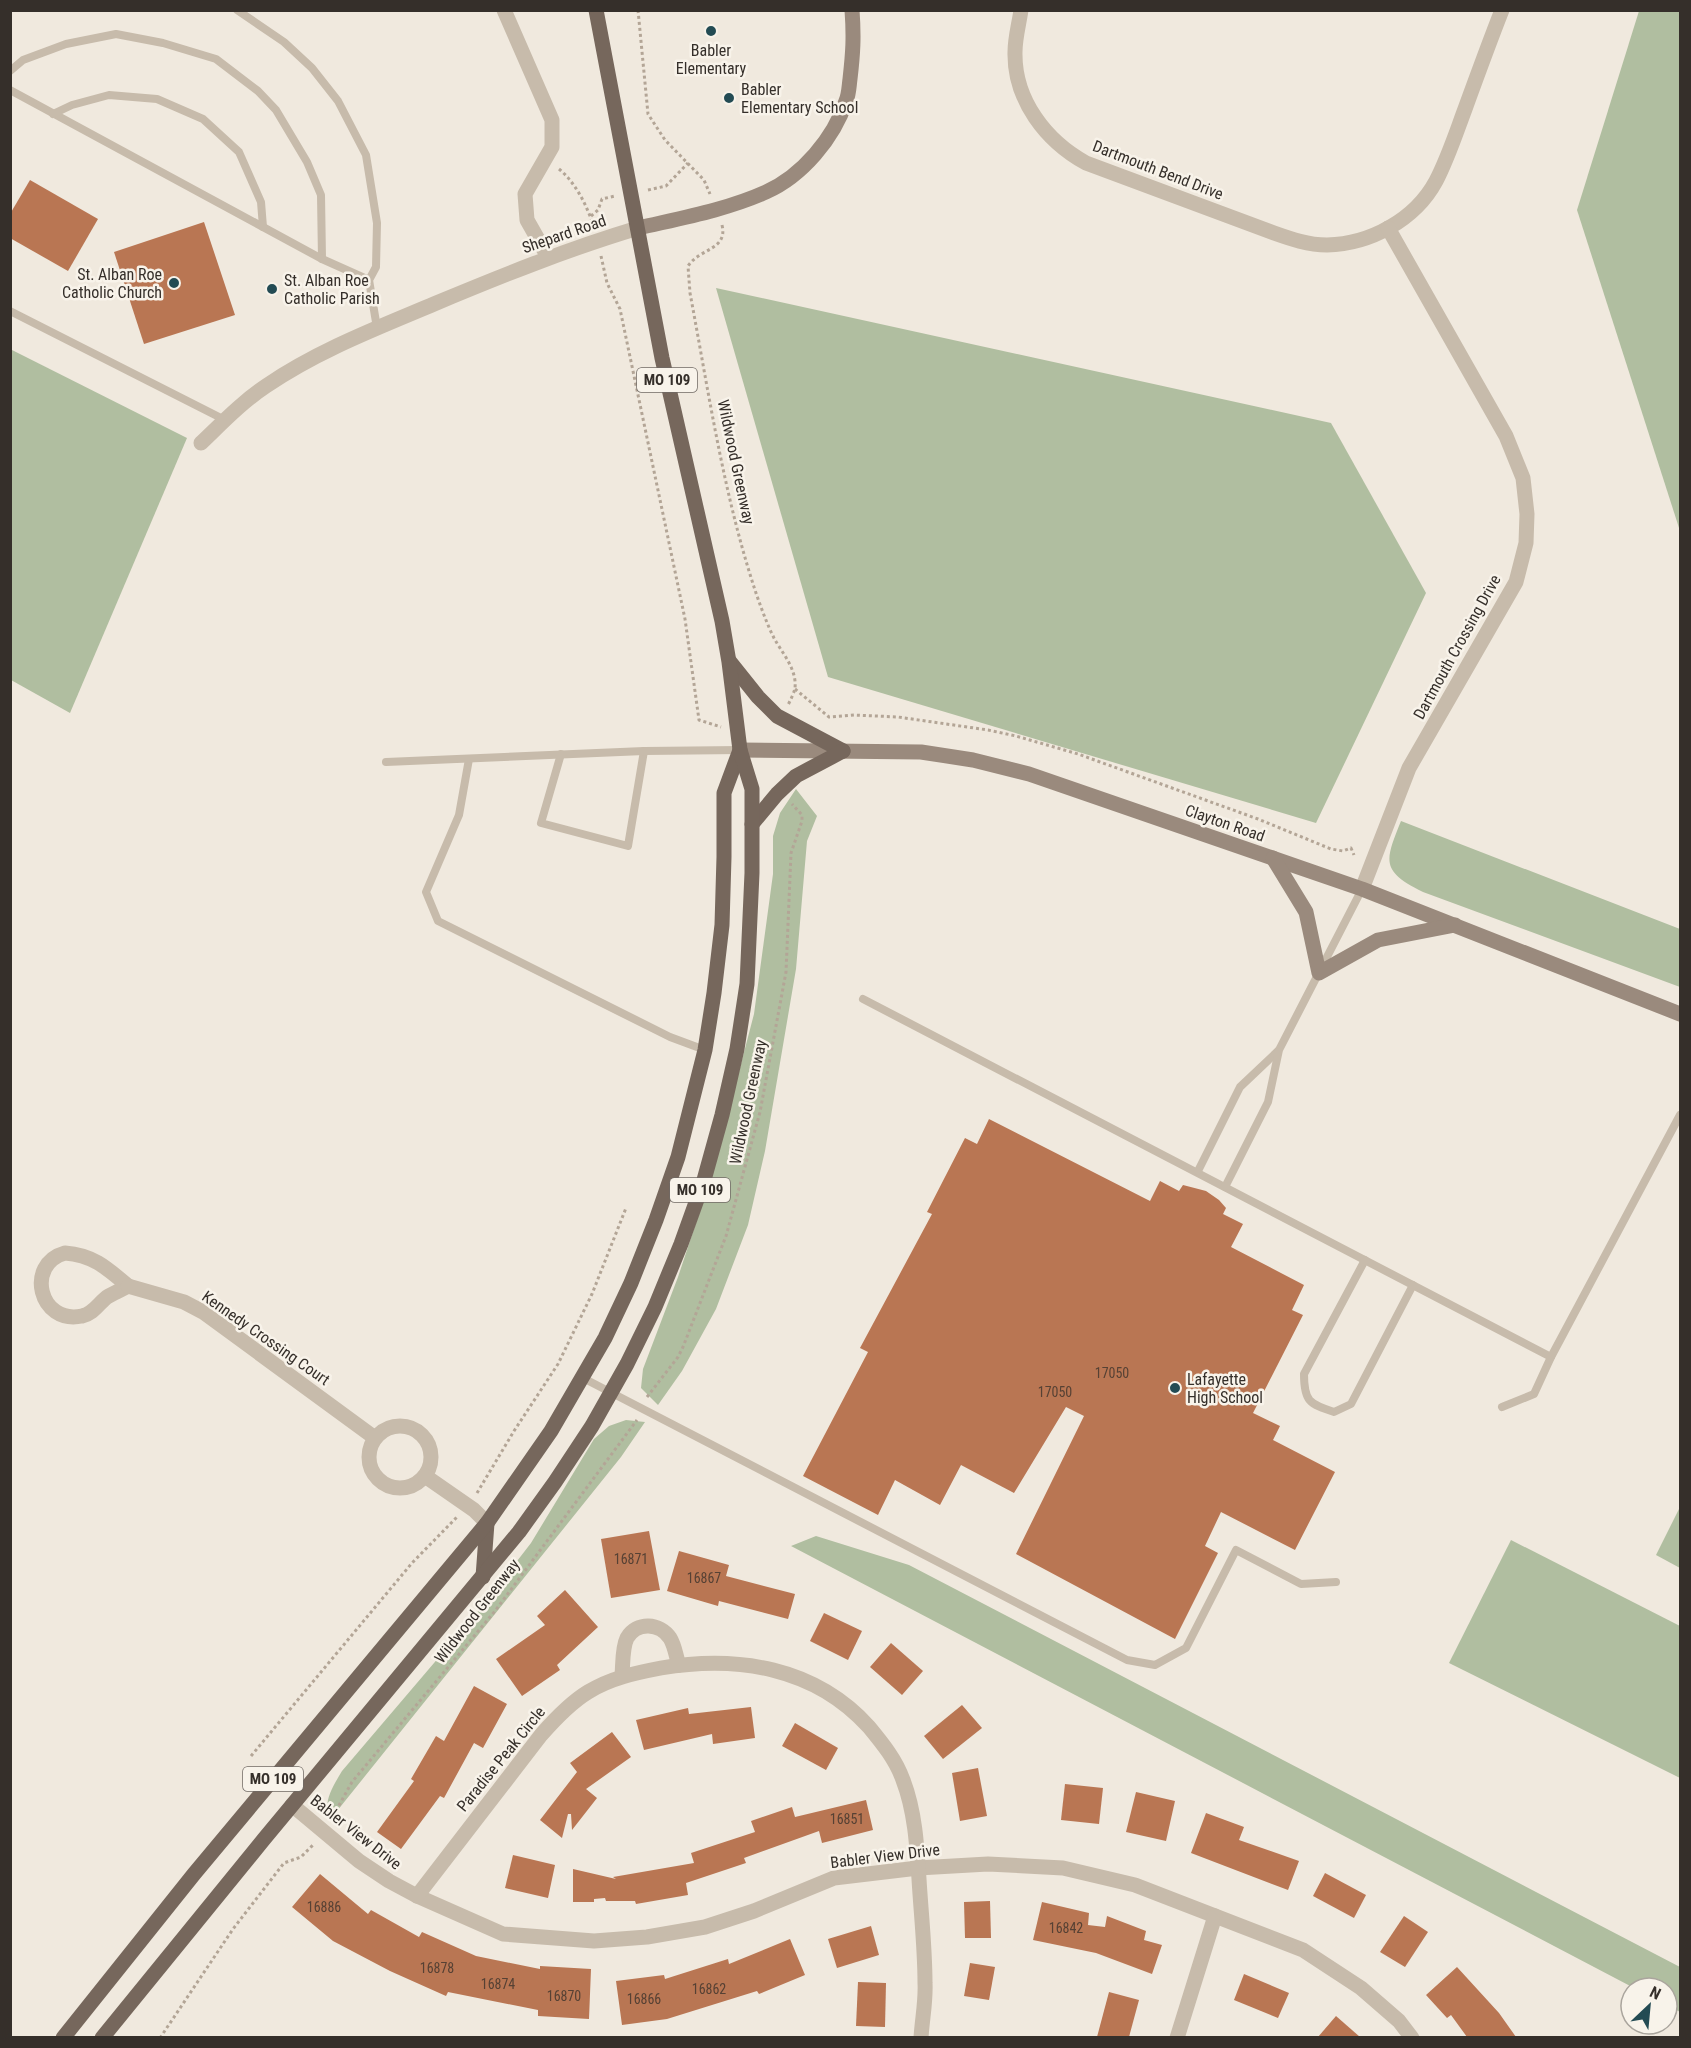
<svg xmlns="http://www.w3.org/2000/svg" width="1691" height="2048" viewBox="0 0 1691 2048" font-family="'Roboto Condensed',sans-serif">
	<rect width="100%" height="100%" fill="#f0e9de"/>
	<g fill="#b0bea0">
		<path d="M1639 11H1680V531L1577 210Z"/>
		<path d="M716 288 1331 423 1426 593 1316 823 828 677Z"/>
		<path d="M10 349 187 438 70 713 11 680Z"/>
		<path d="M796 789 817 816 807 841 796 969 765 1151 748 1225 716 1309 682 1371 658 1405 641 1388 643 1369 678 1277 712 1175 754 1014 773 874V836L780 813Z"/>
		<path d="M1401 821 1680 929V987L1423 892C1380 871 1385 861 1401 821Z"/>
		<path d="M626 1420 645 1422 621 1457 329 1821C323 1801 332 1788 342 1771L480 1609 531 1543 594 1439 609 1426Z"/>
		<path d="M1680 1507V1568L1656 1555Z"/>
		<path d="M816 1536 909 1565 1680 1967V2012L1667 2005V1988H1634L791 1546Z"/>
		<path d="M1511 1540 1680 1626V1778L1449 1663Z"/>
	</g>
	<g fill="#b97653">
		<path d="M30 180 98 219 68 271 10 238V214Z"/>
		<path d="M204 222 235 315 144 344 114 252Z"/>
		<path d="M989 1119 1150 1201 1160 1181 1179 1191 1183 1185 1206 1191 1219 1200 1226 1208 1223 1214 1243 1224 1231 1247 1304 1285 1292 1310 1303 1315 1253 1413 1280 1426 1273 1440 1335 1472 1295 1550 1221 1512 1205 1546 1218 1553 1175 1639 1016 1554 1084 1416 1066 1407 1014 1493 961 1465 940 1505 895 1480 878 1515 803 1476 868 1352 860 1348 932 1214 927 1212 965 1138 977 1144Z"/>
		<path d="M649 1531 660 1590 611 1598 601 1539Z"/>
		<path d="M679 1551 729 1565 726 1576 795 1594 788 1619 719 1601 718 1606 667 1591Z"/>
		<path d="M565 1590 598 1627 557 1665 560 1670 522 1696 496 1659 545 1625 537 1616Z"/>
		<path d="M824 1613 862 1631 848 1660 810 1641Z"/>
		<path d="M891 1643 923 1671 902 1695 870 1667Z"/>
		<path d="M474 1686 507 1704 483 1748 474 1743 444 1798 440 1796 401 1849 377 1832 414 1781 411 1779 436 1736 444 1741Z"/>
		<path d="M962 1705 982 1728 943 1759 924 1736Z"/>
		<path d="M751 1707 755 1738 713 1744 712 1734 644 1750 636 1720 688 1708 689 1714Z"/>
		<path d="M795 1723 838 1748 826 1770 782 1746Z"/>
		<path d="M612 1732 631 1757 586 1789 597 1798 572 1830 571 1814H568L562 1838 540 1820 577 1772 570 1763Z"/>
		<path d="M978 1768 987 1816 960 1821 952 1773Z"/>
		<path d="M1065 1784 1103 1788 1099 1824 1061 1820Z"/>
		<path d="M1136 1792 1175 1801 1166 1841 1126 1832Z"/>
		<path d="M866 1800 873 1830 822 1843 819 1831 744 1858 746 1863 686 1883 688 1895 636 1904 635 1901H606L605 1898 594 1899V1902H573V1869L616 1879 613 1877 694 1863 691 1853 755 1832 751 1821 792 1807 795 1817Z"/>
		<path d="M1206 1813 1244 1827 1239 1840 1299 1861 1288 1890 1191 1853Z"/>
		<path d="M513 1855 555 1865 548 1898 505 1888Z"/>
		<path d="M1325 1873 1366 1895 1354 1918 1313 1896Z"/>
		<path d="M320 1874 368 1914 371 1910 419 1937 422 1932 476 1956 540 1969V1966L591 1969 589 2019 538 2016V2010L448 1992 446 1996 390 1971 333 1941 292 1907Z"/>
		<path d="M990 1901 991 1938H965L964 1902Z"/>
		<path d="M1042 1902 1089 1913 1088 1925 1105 1927 1107 1916 1146 1931 1144 1940 1162 1945 1152 1974 1096 1953 1033 1940Z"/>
		<path d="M1404 1916 1428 1932 1405 1967 1380 1952Z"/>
		<path d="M871 1926 879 1955 837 1968 828 1939Z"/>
		<path d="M790 1939 805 1975 759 1994 757 1991 667 2019 622 2025 616 1981 664 1975 665 1979 728 1959 729 1964Z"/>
		<path d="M970 1963 995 1967 989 2000 964 1996Z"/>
		<path d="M1457 1967 1499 2013 1516 2037H1467L1451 2015 1447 2018 1426 1995Z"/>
		<path d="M1244 1974 1289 1993 1278 2018 1234 2000Z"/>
		<path d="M858 1982 886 1983 885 2027 856 2026Z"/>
		<path d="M1109 1992 1139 2000 1129 2037H1097Z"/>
		<path d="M1336 2016 1360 2037H1318Z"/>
	</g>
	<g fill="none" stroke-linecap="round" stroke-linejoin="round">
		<g stroke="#b3a596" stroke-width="3" stroke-dasharray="3 3" stroke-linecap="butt">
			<path d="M638 10 648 114 665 140 704 180 710 194"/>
			<path d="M559 169C576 183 587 206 594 227"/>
			<path d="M648 190 666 186 688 163"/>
			<path d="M591 216 598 210 602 199 615 196"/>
			<path d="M722 225C728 250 700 248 688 266L690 293C709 394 724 498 757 596 762 610 767 624 774 638 782 653 797 669 795 688 794 693 791 699 788 705"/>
			<path d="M601 256 607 283 620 309 685 619 699 720 721 727"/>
			<path d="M795 689 829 717 854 715 898 717 988 730 1016 736 1078 754 1258 819 1331 849 1343 851 1351 848 1354 855"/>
			<path d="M647 1397 678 1357 683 1347 726 1236 760 1112 786 972 791 853 802 821V815L792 804"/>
			<path d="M477 1493 514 1431 558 1364 592 1294 626 1208"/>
			<path d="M251 1756 412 1563 457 1517"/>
			<path d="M333 1816 352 1782 495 1611 637 1420"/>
			<path d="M160 2038 233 1929 284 1863 301 1857 314 1844"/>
		</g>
		<g stroke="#c7bbab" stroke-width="8">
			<path d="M237 10 284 42 312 68 338 101 366 155 377 223 376 267 369 280 377 328"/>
			<path d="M10 71 23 60 66 44 116 34 163 43 216 59 258 91 276 110 307 162 321 195 322 259"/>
			<path d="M10 90 322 259 369 280"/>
			<path d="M53 114 72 105 109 95 157 99 203 119 239 152 261 202 263 227"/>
			<path d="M10 311 225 420"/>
			<path d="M561 754 541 823 628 846 644 751"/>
			<path d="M469 759 459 815 426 892 438 921 670 1037 705 1050"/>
			<path d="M386 762 644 751 740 750"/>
			<path d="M863 999 1551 1357"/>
			<path d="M1198 1171 1240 1087 1278 1051"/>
			<path d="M1225 1187 1268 1102 1279 1050 1362 889"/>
			<path d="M1365 1260 1304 1374C1304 1401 1309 1404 1334 1412L1351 1404 1413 1285"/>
			<path d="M583 1378 1127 1660 1155 1665 1186 1648 1236 1550 1301 1584 1336 1582"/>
			<path d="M1502 1407 1534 1394 1551 1357 1680 1115"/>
		</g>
		<g stroke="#c7bbab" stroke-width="15">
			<path d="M504 10 552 120V147L525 194 527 220 548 257"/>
			<path d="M1021 10C1019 24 1015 38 1015 52 1014 100 1046 141 1086 163L1274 233C1291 239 1308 245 1327 245 1370 244 1415 220 1436 181 1448 158 1456 133 1465 109 1477 76 1489 43 1502 10"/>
			<path d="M201 443C222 423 242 402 266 386 317 351 377 328 434 304 501 276 568 249 638 228"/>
			<path d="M1362 889 1409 768 1516 582 1526 543 1527 514 1523 478 1506 436 1388 228"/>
			<path d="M65 1253C93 1255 107 1268 128 1286 121 1290 114 1293 107 1297 99 1303 93 1314 82 1316 39 1325 25 1264 65 1253Z"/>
			<path d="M128 1286 184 1302 203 1312 375 1438"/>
			<circle cx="400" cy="1457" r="31"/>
			<path d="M425 1476 474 1510 487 1523"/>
			<path d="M622 1675C623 1665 622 1648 627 1638 637 1621 660 1623 670 1638 675 1646 676 1657 679 1665"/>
			<path d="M292 1805 359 1861 389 1881 417 1896 503 1934 594 1941 647 1937 705 1927 754 1911 834 1878 918 1868 988 1864 1063 1868 1135 1885 1303 1950 1361 1988 1399 2021 1412 2038"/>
			<path d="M417 1896 541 1735C555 1719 570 1703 588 1692 611 1678 635 1673 661 1668 737 1655 815 1667 869 1727 883 1744 896 1760 903 1780 915 1811 917 1846 919 1879 921 1913 925 1948 925 1983 926 2001 922 2020 921 2038"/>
			<path d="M1177 2038 1215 1916"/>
		</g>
		<g stroke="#9a8a7d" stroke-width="15">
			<path d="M638 228C681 218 726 210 766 192 802 176 834 138 846 101 849 94 849 86 850 79 853 53 854 37 852 10"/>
			<path d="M740 750 921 752 973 760 1029 774 1362 889 1680 1014"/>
			<path d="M1273 858 1306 912 1319 973 1378 940 1455 925"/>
		</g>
		<g stroke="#76675c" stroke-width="15">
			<path d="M730 662 758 697 777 716 843 751"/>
			<path d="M752 824 777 794 796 776 843 751"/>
			<path d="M483 1577 487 1523"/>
			<path d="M63 2038 194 1874 487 1523 551 1431 605 1338 631 1283 656 1220 678 1157 705 1050 714 993 722 925 724 857V793L740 750"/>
			<path d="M102 2038 264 1839 519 1532 555 1482 592 1426 627 1364 655 1307 681 1244 704 1180 722 1115 737 1049 747 984 752 873V789L740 750 729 662 722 621 662 358 596 10"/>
		</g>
	</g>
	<g fill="#234b53" stroke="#f8f3ea" stroke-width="2">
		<circle cx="711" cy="31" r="6"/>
		<circle cx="729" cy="98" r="6"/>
		<circle cx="174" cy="283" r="6"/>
		<circle cx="272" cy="289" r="6"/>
		<circle cx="1175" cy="1388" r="6"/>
	</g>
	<g text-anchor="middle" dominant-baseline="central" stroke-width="5" stroke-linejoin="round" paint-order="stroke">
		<g font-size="14" fill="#564134">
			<text x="1112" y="1373">17050</text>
			<text x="1055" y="1392">17050</text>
			<text x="631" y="1559">16871</text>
			<text x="704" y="1578">16867</text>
			<text x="847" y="1819">16851</text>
			<text x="324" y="1907">16886</text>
			<text x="1066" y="1928">16842</text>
			<text x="437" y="1968">16878</text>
			<text x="498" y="1984">16874</text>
			<text x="709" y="1989">16862</text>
			<text x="564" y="1996">16870</text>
			<text x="644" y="1999">16866</text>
		</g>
		<g fill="#f8f3ea" stroke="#706a64" stroke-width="1.5">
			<rect x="637" y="368" width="60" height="24" rx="4.5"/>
			<rect x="670" y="1178" width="60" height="24" rx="4.5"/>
			<rect x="243" y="1767" width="60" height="24" rx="4.5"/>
		</g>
		<g font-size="15" font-weight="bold" fill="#352f2a">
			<text x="667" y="380">MO 109</text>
			<text x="700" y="1190">MO 109</text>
			<text x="273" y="1779">MO 109</text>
		</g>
		<g font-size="16" fill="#352f2a" stroke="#f8f3ea" text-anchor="start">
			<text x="711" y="50" text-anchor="middle">Babler<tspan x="711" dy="18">Elementary</tspan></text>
			<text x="741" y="89">Babler<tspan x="741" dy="18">Elementary School</tspan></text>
			<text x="162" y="274" text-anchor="end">St. Alban Roe<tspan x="162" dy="18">Catholic Church</tspan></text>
			<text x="284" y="280">St. Alban Roe<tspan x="284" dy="18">Catholic Parish</tspan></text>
			<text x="1187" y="1379">Lafayette<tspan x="1187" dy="18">High School</tspan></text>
		</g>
		<g font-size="16" fill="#352f2a" stroke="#f8f3ea">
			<text transform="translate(1158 170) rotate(21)">Dartmouth Bend Drive</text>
			<text transform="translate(564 234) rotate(-19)">Shepard Road</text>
			<text transform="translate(736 462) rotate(78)">Wildwood Greenway</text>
			<text transform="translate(1457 647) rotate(-61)">Dartmouth Crossing Drive</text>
			<text transform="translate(1225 823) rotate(19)">Clayton Road</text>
			<text transform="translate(748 1102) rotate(-78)">Wildwood Greenway</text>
			<text transform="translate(266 1338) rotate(35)">Kennedy Crossing Court</text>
			<text transform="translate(477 1611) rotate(-52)">Wildwood Greenway</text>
			<text transform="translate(501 1759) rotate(-51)">Paradise Peak Circle</text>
			<text transform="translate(356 1832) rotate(38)">Babler View Drive</text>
			<text transform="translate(885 1856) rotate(-7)">Babler View Drive</text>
		</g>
	</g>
	<rect width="1691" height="2048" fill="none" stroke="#352f2a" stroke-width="24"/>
	<g transform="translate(1649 2006) rotate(26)"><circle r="28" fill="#f8f3ea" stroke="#aaa59d" stroke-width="1.5"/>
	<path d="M0-4.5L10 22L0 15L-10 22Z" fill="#234b53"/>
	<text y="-9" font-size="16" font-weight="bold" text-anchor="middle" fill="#352f2a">N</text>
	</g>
</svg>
